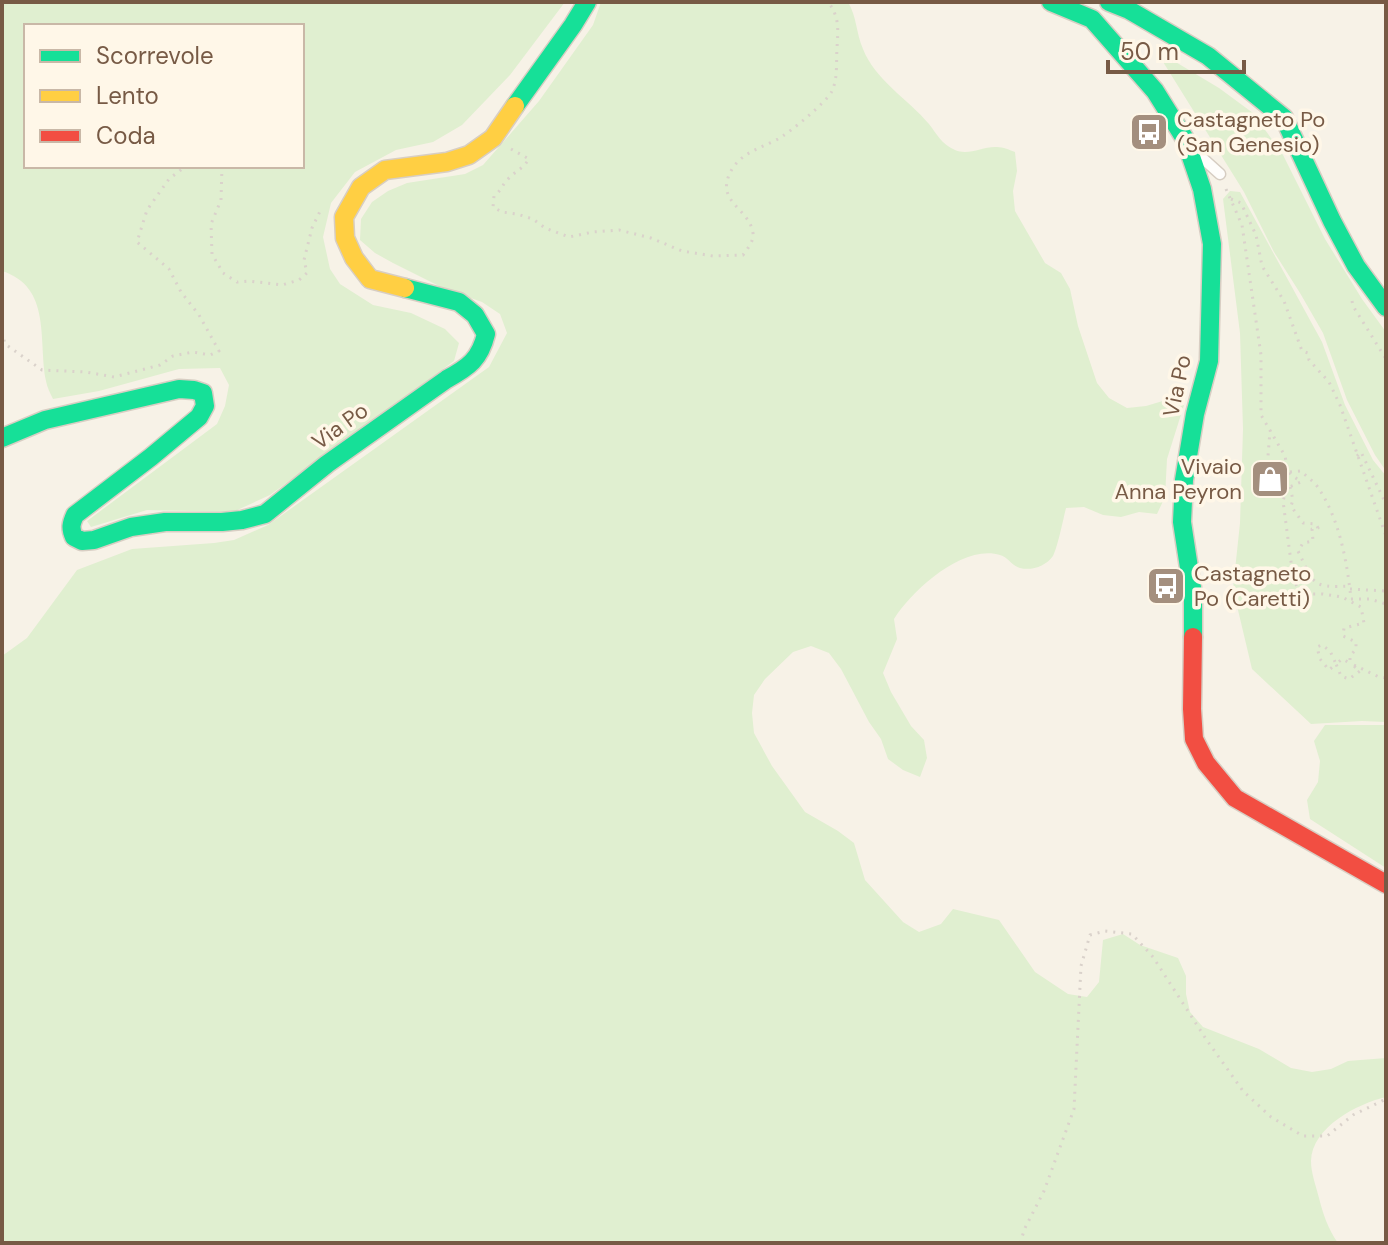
<svg xmlns="http://www.w3.org/2000/svg" width="1388" height="1245" viewBox="0 0 1388 1245" font-family="'DM Sans',sans-serif">
	<rect width="100%" height="100%" fill="#f7f2e7"/>
	<g fill="#e0efd0" fill-rule="evenodd">
		<path d="M2 2H565L510 75 462 125 433 142 396 150 355 172 331 203 323 237 330 269 340 284 373 305 411 313 445 329 459 343 454 361 270 495 233 512 147 510 91 527 87 521 217 424 225 406 229 385 220 368 179 369 99 391 53 399C50 393 47 387 46 381 38 340 52 287 2 271ZM26 26H302V166H26Z"/>
		<path d="M601 2H848C857 17 856 33 863 49 875 80 908 99 929 124 937 134 941 144 955 150 969 156 983 146 997 147 1003 147 1010 150 1015 152L1017 171 1013 191 1015 211 1045 263 1061 273 1070 289 1078 326 1097 383 1109 398 1127 408 1146 406 1166 400 1184 405 1167 459 1165 497 1157 514 1139 512 1121 517 1103 515 1084 507 1066 508C1063 520 1058 546 1053 556 1046 566 1032 571 1020 568 1012 566 1008 557 1000 555 962 544 912 591 894 619L897 639 883 673 891 692 911 726 924 740 927 758 920 777 903 770 888 759 881 739 869 722 841 669 829 653 811 646 793 652 765 679 754 695 752 713 754 733 772 766 805 812 838 831 854 843 865 880 903 922 919 932 941 924 953 909 999 920 1035 972 1068 994 1087 997 1099 982 1103 940 1123 934 1140 945 1178 958 1186 976V994L1190 1012 1203 1027 1259 1049 1291 1068 1312 1072 1331 1069 1348 1061 1386 1058V1097C1357 1104 1312 1127 1311 1161 1311 1173 1316 1186 1319 1198 1323 1214 1328 1229 1338 1243H2V656L27 638 77 570 132 549 214 543 234 540 268 525 489 367 507 333 500 314 482 302 445 289 393 263 375 253 360 240 361 219 372 202 388 191 407 183 465 174 483 165 539 101 593 25Z"/>
		<path d="M1160 57 1169 58 1219 88 1253 113 1283 155 1325 239 1362 299 1386 332V471L1375 455 1347 400 1323 333 1300 293 1274 252 1244 192Z"/>
		<path d="M1230 191 1240 192 1322 342 1345 405 1373 460 1386 476V722L1362 721 1311 724 1252 669 1233 589 1240 523 1243 429 1240 333 1223 199Z"/>
		<path d="M1325 725H1386V868L1310 819 1307 800 1318 782 1320 761 1314 741Z"/>
	</g>
	<g fill="none" stroke-linecap="round" stroke-linejoin="round">
		<g stroke="#d6cdc2" stroke-width="13">
			<path id="lane" d="M1200 156 1220 174"/>
		</g>
		<g stroke="#d8cec3" stroke-width="21">
			<g id="fast">
				<path d="M1051 2 1092 19 1155 91 1185 139 1202 189 1212 244 1209 361 1195 414 1184 480 1182 522 1193 594V637"/>
				<path d="M1109 2 1129 10 1208 56 1284 118 1332 221 1356 266 1386 307"/>
				<path d="M515 106 573 25 587 2"/>
				<path d="M2 438 45 420 179 389 194 390 203 393 205 406 199 417 151 457 75 515C71 524 70 528 74 537L82 541 94 540 131 527 165 522H222L242 520 265 514 327 464 447 379C469 367 480 359 486 334L475 315 459 302 405 288"/>
			</g>
		</g>
		<g stroke="#d8cec3" stroke-width="21">
			<path id="slow" d="M405 288 370 279 354 258 345 238 344 217 361 187 385 170 447 162 469 155 493 138 515 106"/>
		</g>
		<g stroke="#d8cec3" stroke-width="21">
			<path id="jam" d="M1193 637 1192 709 1194 739 1206 763 1235 798 1386 884"/>
		</g>
		<g stroke="#dad2cb" stroke-width="3" stroke-dasharray="2 6" stroke-linecap="butt">
			<path d="M511 149 529 159C522 170 515 171 508 179 502 185 502 190 494 196L493 207 502 212 517 214 533 219 545 228 569 237 593 232 619 230 651 238 682 251 713 256 743 255C748 248 754 241 753 233 749 207 713 202 732 169 743 152 761 148 778 139 789 133 827 102 832 91 838 78 836 62 837 48 838 31 840 17 828 2"/>
			<path d="M222 166 221 200 211 224 212 254 223 273 237 282 249 281 282 285 299 280 307 273 304 260 312 228 322 207"/>
			<path d="M1226 189 1242 225 1261 355V415L1285 456 1288 472 1301 482 1287 488 1283 501 1293 577 1300 594H1323L1342 597 1361 607 1364 623 1344 628 1343 636 1356 642V649L1350 656V663L1342 659 1336 664 1330 651 1322 645 1317 647 1320 659 1329 670 1336 664 1341 676 1349 679 1360 671 1350 663"/>
			<path d="M1231 199 1241 203 1256 235 1262 266 1284 301 1302 351 1308 353 1309 360 1329 382 1340 405 1386 536"/>
			<path d="M1352 301 1353 306 1386 359"/>
			<path d="M2 332 5 344 42 370 86 372 114 377 160 365 173 356 193 352 210 355 219 351 199 315 181 292 169 269 137 242 147 210 169 179 186 166"/>
			<path d="M1357 456 1361 452 1386 504"/>
			<path d="M1290 472 1301 471C1307 477 1315 482 1319 489 1340 521 1347 562 1351 599"/>
			<path d="M1290 487 1293 500 1291 506 1303 523 1316 524 1318 528 1312 529 1313 541 1303 543 1298 551C1314 584 1311 588 1350 586"/>
			<path d="M1258 495 1252 476 1262 471 1268 456 1270 431"/>
			<path d="M1350 589 1386 591"/>
			<path d="M1351 599H1370L1386 604"/>
			<path d="M1354 665 1379 677 1386 678"/>
			<path d="M1020 1243 1025 1228 1044 1191 1074 1109 1081 966 1090 935 1105 931 1132 934 1153 957 1206 1039 1243 1091 1271 1117 1303 1136H1327L1353 1115 1386 1099"/>
		</g>
		<use href="#lane" stroke="#fefdfb" stroke-width="10"/>
		<use href="#fast" stroke="#16e098" stroke-width="18"/>
		<use href="#slow" stroke="#ffcf43" stroke-width="18"/>
		<use href="#jam" stroke="#f24e42" stroke-width="18"/>
	</g>
	<defs>
		<g id="bus-square" transform="scale(2)"><rect x="-9" y="-9" width="18" height="18" rx="4" fill="#a48f7e" stroke="#fff7e8"/><path d="M-5-6H5V4H4V6H2V4H-2V6H-4V4H-5ZM-3.5-4V0h7V-4ZM-3.5 1.2v1.5H-2V1.2ZM2 1.2v1.5H3.5V1.2Z" fill="#fff"/></g>
		<g id="shop-square" transform="scale(2)"><rect x="-9" y="-9" width="18" height="18" rx="4" fill="#a48f7e" stroke="#fff7e8"/><path d="M-5-2.5h2.3a2.7 3.5 0 0 1 5.4 0H5L5.5 6h-11ZM-1.5-2.5h3a1.5 2.3 0 0 0-3 0Z" fill="#fff"/></g>
	</defs>
	<g fill-rule="evenodd">
		<use href="#bus-square" x="1149" y="132"/>
		<use href="#shop-square" x="1270" y="479"/>
		<use href="#bus-square" x="1166" y="586"/>
	</g>
	<g text-anchor="middle" dominant-baseline="central" stroke-width="7" stroke-linejoin="round" paint-order="stroke">
		<g font-size="22" fill="#775a45" stroke="#fff7e8" text-anchor="start">
			<text x="1177" y="119">Castagneto Po<tspan x="1177" dy="25">(San Genesio)</tspan></text>
			<text x="1242" y="466" text-anchor="end">Vivaio<tspan x="1242" dy="25">Anna Peyron</tspan></text>
			<text x="1194" y="573">Castagneto<tspan x="1194" dy="25">Po (Caretti)</tspan></text>
		</g>
		<g font-size="22" fill="#775a45" stroke="#fff7e8">
			<text transform="translate(1177 386) rotate(-78)">Via Po</text>
			<text transform="translate(340 426) rotate(-36)">Via Po</text>
		</g>
	</g>
	<rect width="1388" height="1245" fill="none" stroke="#775a45" stroke-width="8"/>
	<rect x="24" y="24" width="280" height="144" fill="#fff7e8" stroke="#c9b8a7" stroke-width="2"/>
	<rect x="40" y="50" width="40" height="12" fill="#16e098" stroke="#c9b8a7" stroke-width="2"/>
	<text x="96" y="64" font-size="24" fill="#775a45">Scorrevole</text>
	<rect x="40" y="90" width="40" height="12" fill="#ffcf43" stroke="#c9b8a7" stroke-width="2"/>
	<text x="96" y="104" font-size="24" fill="#775a45">Lento</text>
	<rect x="40" y="130" width="40" height="12" fill="#f24e42" stroke="#c9b8a7" stroke-width="2"/>
	<text x="96" y="144" font-size="24" fill="#775a45">Coda</text>
	<path d="M1108 60v12h136v-12" fill="none" stroke="#775a45" stroke-width="4"/>
	<text x="1120" y="60" font-size="24" fill="#775a45" stroke="#fff7e8" stroke-width="6" paint-order="stroke">50 m</text>
</svg>
